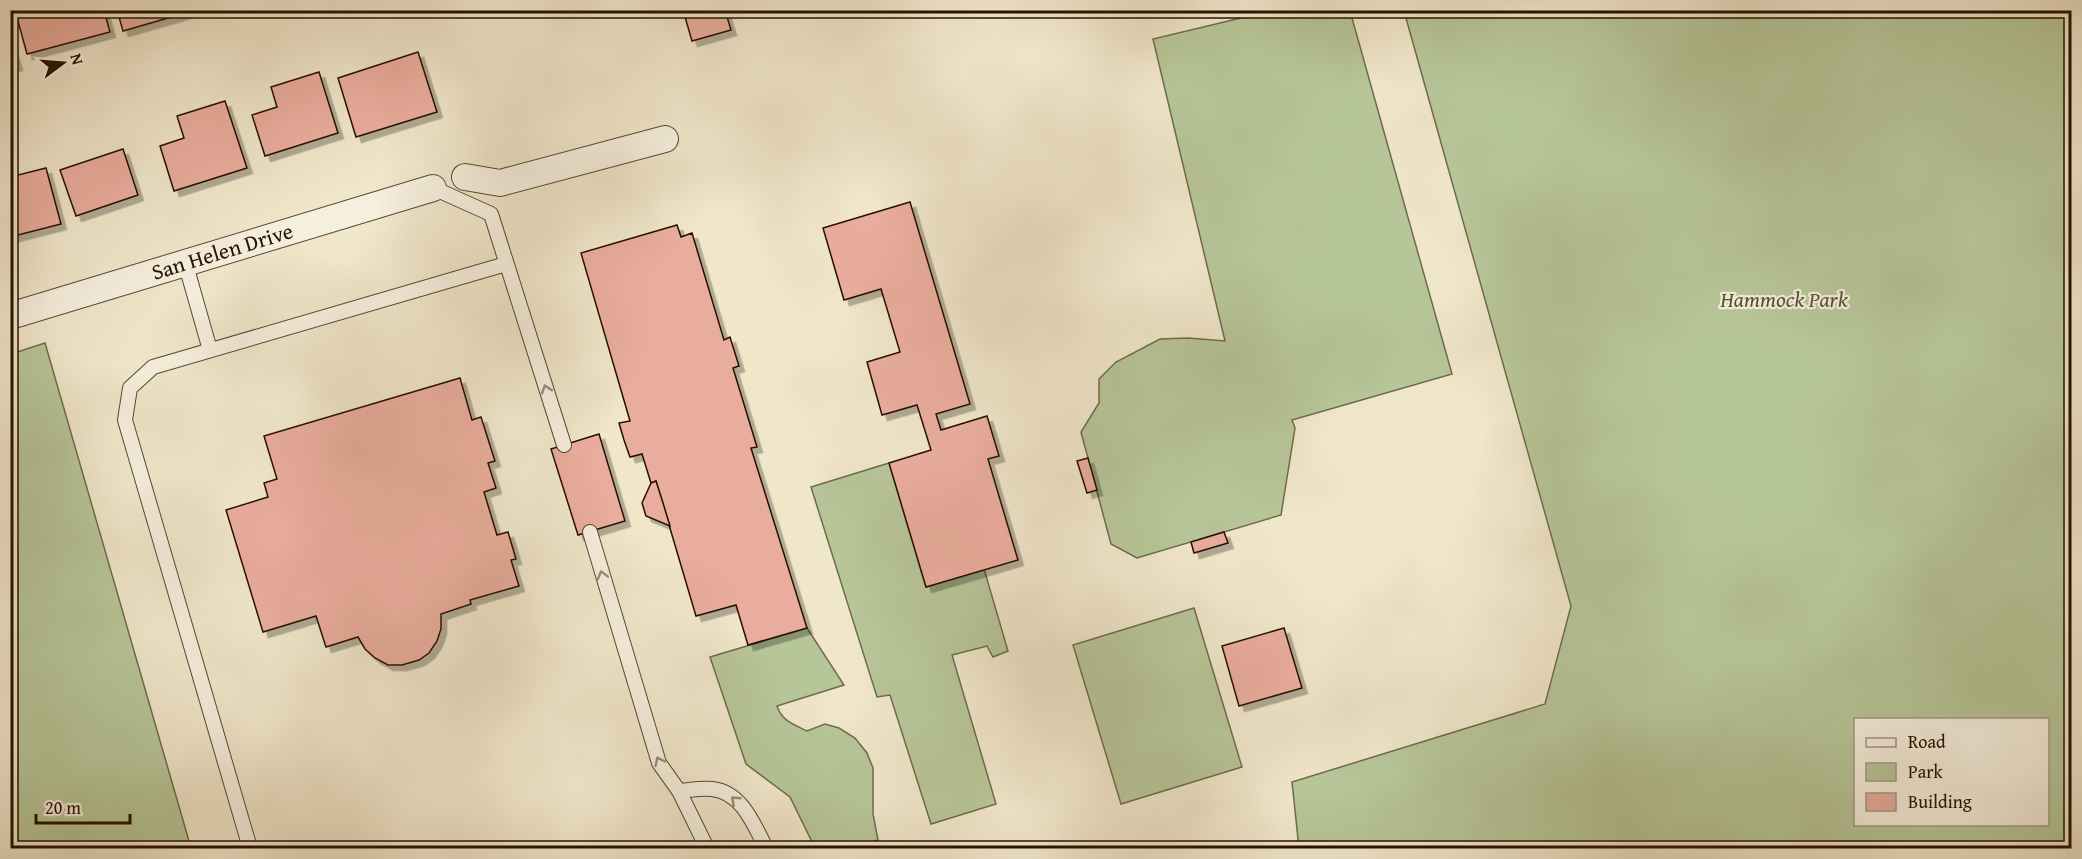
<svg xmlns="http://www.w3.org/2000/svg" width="2082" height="859" viewBox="0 0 2082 859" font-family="'Gentium Book Plus',serif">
	<defs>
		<filter id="shadow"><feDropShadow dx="5.5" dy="5.5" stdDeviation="0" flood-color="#0004"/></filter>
	</defs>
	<rect width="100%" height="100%" fill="#f0e6ca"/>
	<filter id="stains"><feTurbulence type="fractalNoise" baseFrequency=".00333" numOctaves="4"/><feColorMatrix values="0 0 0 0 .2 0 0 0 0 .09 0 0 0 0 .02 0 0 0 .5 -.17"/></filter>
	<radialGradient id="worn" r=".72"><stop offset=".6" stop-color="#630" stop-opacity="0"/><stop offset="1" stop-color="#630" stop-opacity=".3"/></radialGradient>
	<g fill="#b7c699" stroke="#6e6b4c" stroke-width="1.5" fill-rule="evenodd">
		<path d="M1270 11H1350L1452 374 1292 420 1295 428 1281 515 1137 558 1111 544 1081 432 1099 403V379L1116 362 1160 339 1188 338 1225 341 1153 39Z"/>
		<path d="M1404 11H2071V848H1299L1292 782 1545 704 1571 606ZM1856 720H2048V824H1856Z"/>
		<path d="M45 343 191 848H11V354Z"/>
		<path d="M889 463 926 587 984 569 1008 651 993 657 987 646 952 655 996 804 931 824 890 695 877 697 811 487Z"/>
		<path d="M1194 608 1242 767 1121 804 1073 645Z"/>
		<path d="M807 628 844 685 777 706C782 721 793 724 807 731L825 724 839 728 855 738 867 753 873 768V814L878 840 848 848H815L790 797 746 764 710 657Z"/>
	</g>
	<g fill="#e9ad9d" stroke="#261000" stroke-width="1.5" filter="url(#shadow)">
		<path d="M15 10H104L110 32 27 54Z"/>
		<path d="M117 10H196L123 31Z"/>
		<path d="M683 10H725L731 30 692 41Z"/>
		<path d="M10 41 17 65 10 67Z"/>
		<path d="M418 52 437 112 356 137 338 78Z"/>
		<path d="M319 72 338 133 265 156 252 115 277 107 271 87Z"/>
		<path d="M225 101 247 168 174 191 160 146 184 138 177 116Z"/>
		<path d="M123 149 138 195 76 216 60 170Z"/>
		<path d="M46 168 61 224 10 237V177Z"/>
		<path d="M910 202 970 404 936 414 941 430 987 416 999 456 988 459 1018 560 926 587 889 463 931 450 917 405 882 415 867 362 900 352 881 289 844 300 823 228Z"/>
		<path d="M677 225 681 237 692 233 724 340 730 337 734 350 739 366 733 368 757 447 751 448 807 628 748 645 736 605 696 616 656 481 651 483 642 454 630 457 624 440 619 423 630 421 581 253Z"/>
		<path d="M460 378 472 420 481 417 495 461 488 463 496 488 484 492 497 535 508 532 516 559 511 560 519 586 470 600 471 604 441 614V629L437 641 429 653 419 660 402 665H388L375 658 365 649 358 637 326 647 316 616 263 632 226 510 268 497 264 483 277 479 264 436Z"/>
		<path d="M599 434 625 521 578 535 551 449Z"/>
		<path d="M1088 458 1097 490 1087 493 1077 461Z"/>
		<path d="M656 481 663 503 670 526 646 516 642 503 651 483Z"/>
		<path d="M1224 532 1228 543 1194 553 1191 542Z"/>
		<path d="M1284 628 1302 688 1239 706 1222 646Z"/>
	</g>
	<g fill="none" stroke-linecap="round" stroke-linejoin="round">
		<g stroke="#584632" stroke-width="16">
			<g id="lane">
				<path d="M433 188 491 214 564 445"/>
				<path d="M185 262 210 350"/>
				<path d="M590 532 659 763 679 791 707 848"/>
				<path d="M679 791C690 790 701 788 712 789 742 792 754 825 766 848"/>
				<path d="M250 848 125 420 130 388 153 367 506 264"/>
			</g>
		</g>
		<g stroke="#584632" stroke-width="28">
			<g id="street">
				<path d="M465 177 500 183 665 139"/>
				<path d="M10 316 433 188"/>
			</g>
		</g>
		<use href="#lane" stroke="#f5efdd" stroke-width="14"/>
		<use href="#street" stroke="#f5efdd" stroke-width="26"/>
	</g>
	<defs><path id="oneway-chevron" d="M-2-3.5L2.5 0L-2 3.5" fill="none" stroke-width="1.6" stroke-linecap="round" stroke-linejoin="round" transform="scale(1.5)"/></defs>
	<g stroke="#988b7a">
		<use href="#oneway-chevron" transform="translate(546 389) rotate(-108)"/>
		<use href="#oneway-chevron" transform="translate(602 575) rotate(-106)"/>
		<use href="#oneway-chevron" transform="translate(659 761) rotate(-115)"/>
		<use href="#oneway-chevron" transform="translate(735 800) rotate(-137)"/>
	</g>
	<g text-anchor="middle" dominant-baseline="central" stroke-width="4.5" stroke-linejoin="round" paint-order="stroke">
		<g font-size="22" fill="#261000" stroke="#f5efdd">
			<text transform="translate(222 251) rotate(-17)">San Helen Drive</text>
		</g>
		<g font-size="22" font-style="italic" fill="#595036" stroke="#f5efdd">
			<text x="1784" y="299">Hammock Park</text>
		</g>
	</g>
	<rect width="2082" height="859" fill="none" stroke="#f0e6ca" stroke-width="36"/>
	<rect x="12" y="12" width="2058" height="835" fill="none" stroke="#261000" stroke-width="3"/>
	<rect x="18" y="18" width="2046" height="823" fill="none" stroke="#261000" stroke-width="1.5"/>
	<rect x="1854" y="718" width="195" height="108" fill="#f5efdd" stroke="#a29685" stroke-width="1.5"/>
	<rect x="1866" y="738" width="30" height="9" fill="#f5efdd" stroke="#a29685" stroke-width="1.5"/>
	<text x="1908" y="748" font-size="18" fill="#261000">Road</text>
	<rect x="1866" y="763" width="30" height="18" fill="#b7c699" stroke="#a29685" stroke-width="1.5"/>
	<text x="1908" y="778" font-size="18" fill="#261000">Park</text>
	<rect x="1866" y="793" width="30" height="18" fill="#e9ad9d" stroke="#a29685" stroke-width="1.5"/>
	<text x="1908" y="808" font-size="18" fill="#261000">Building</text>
	<g transform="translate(63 63) rotate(74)" stroke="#f5efdd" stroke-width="4.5" paint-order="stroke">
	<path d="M0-4.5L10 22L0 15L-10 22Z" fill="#261000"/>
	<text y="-9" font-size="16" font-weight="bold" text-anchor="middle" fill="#261000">N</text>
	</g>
	<path d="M36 814v9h94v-9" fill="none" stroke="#261000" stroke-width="3"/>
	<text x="45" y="814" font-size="18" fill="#261000" stroke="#f5efdd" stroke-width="4.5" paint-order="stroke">20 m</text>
	<rect width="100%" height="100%" filter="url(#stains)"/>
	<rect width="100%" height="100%" fill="url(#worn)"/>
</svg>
